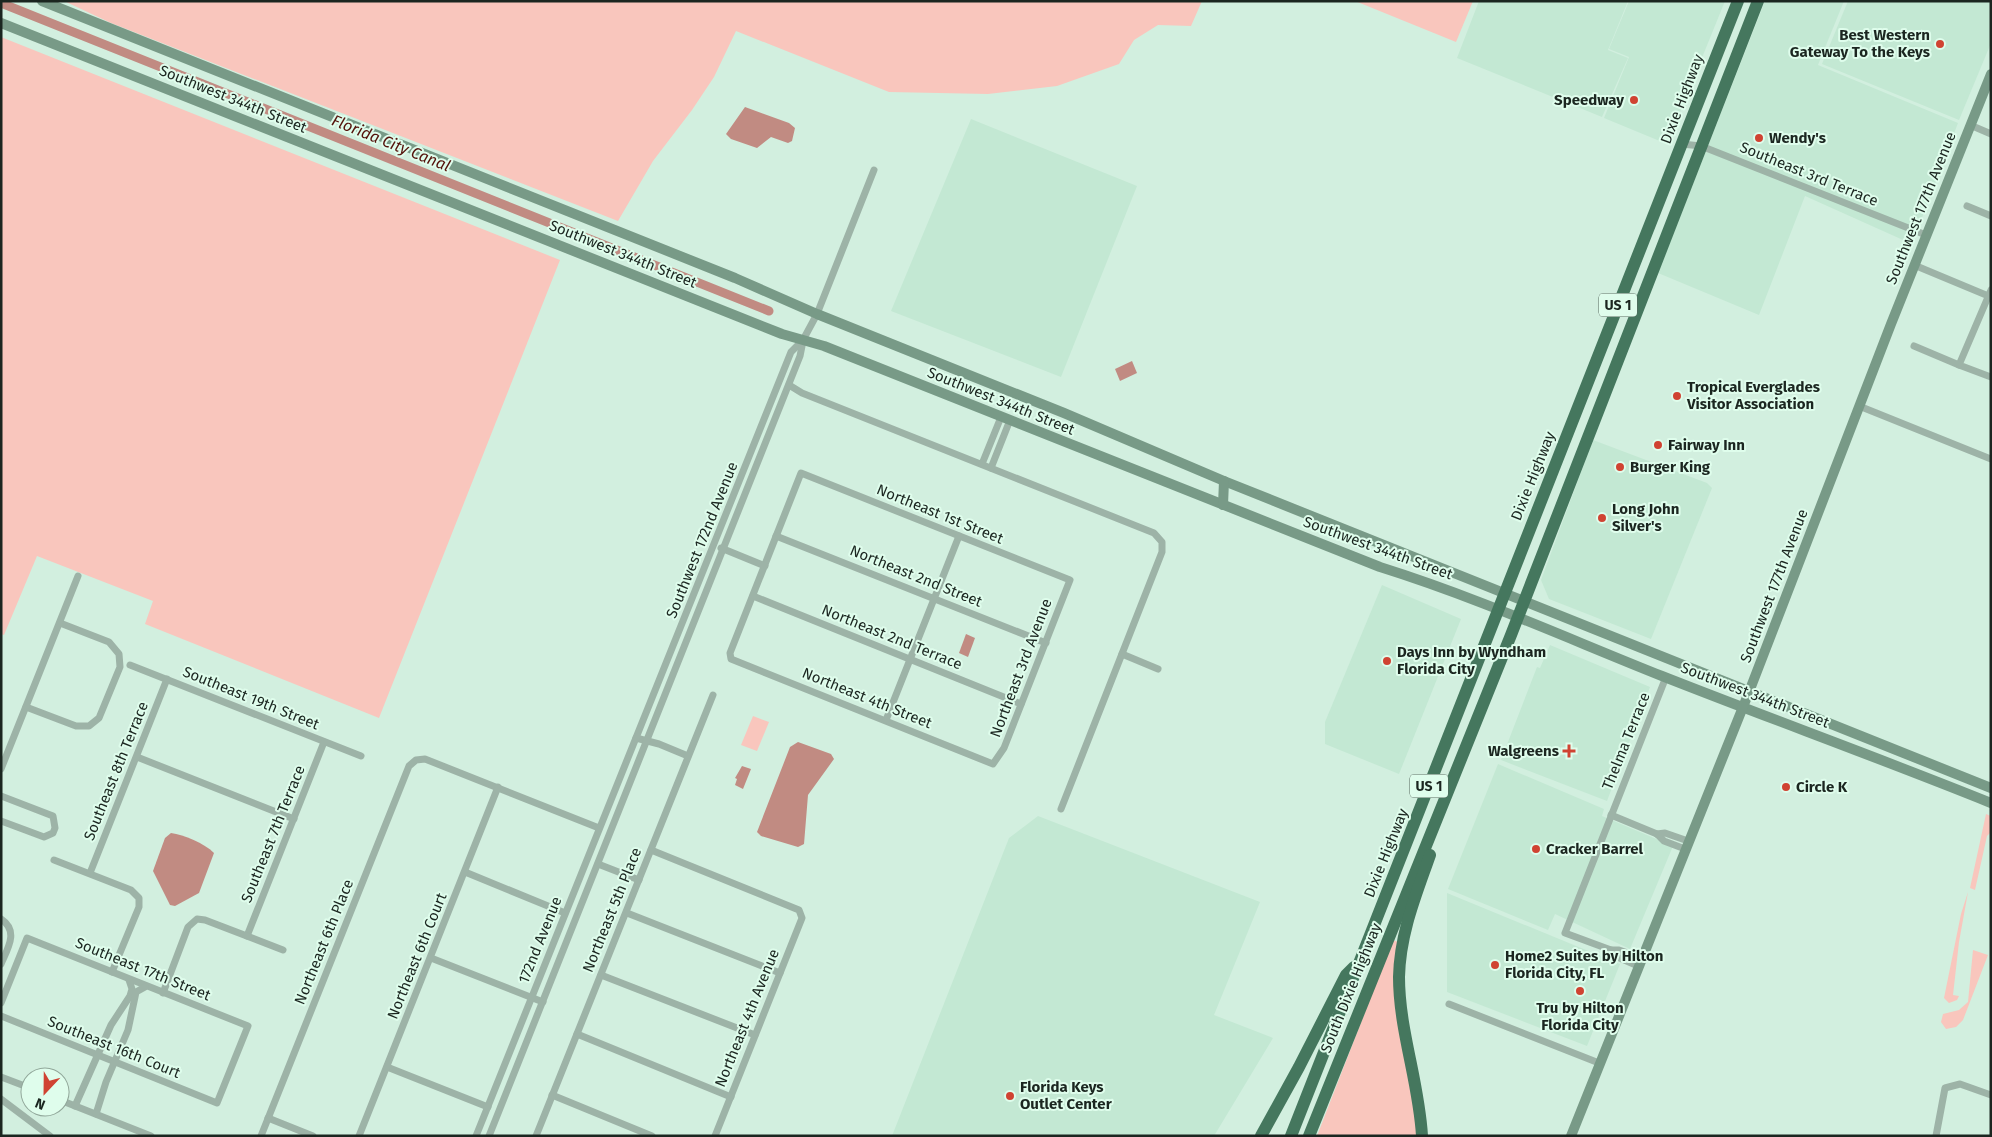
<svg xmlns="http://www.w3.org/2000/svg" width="1992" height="1137" viewBox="0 0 1992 1137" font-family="'Fira Sans',sans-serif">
	<rect width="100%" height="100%" fill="#d2efdf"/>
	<g fill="#c3e8d3">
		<path d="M1479 1H1628L1608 50 1628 58 1602 117 1457 58Z"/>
		<path d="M1629 1H1725L1667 144 1604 118 1629 57 1609 49Z"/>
		<path d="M1765 1H1844L1818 65 1958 123 1912 244 1805 196 1759 315 1658 273Z"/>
		<path d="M1848 1H1991V43L1959 120 1822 64Z"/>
		<path d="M971 119 1137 186 1061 377 891 311Z"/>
		<path d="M1593 440 1707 483 1712 488 1651 639 1549 599 1541 580Z"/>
		<path d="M1382 585 1461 619 1399 774 1325 744V722Z"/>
		<path d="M1550 645 1650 687 1607 801 1501 760 1537 667 1540 668Z"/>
		<path d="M1498 764 1604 809 1602 816 1673 846 1630 949 1555 914 1548 930 1448 889Z"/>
		<path d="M1038 816 1260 902 1214 1015 1273 1038 1214 1136H892L1009 838Z"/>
		<path d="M1447 893 1620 964 1587 1046 1447 992Z"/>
	</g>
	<g fill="#f9c6bd">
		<path d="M64 1H1202L1191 26 1158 25 1134 40 1119 64 1057 86 988 94 889 92 736 31 714 77 692 110 653 161 618 221 111 23Z"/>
		<path d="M1355 1H1473L1456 42Z"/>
		<path d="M1 37 560 260 379 718 145 624 153 601 37 556 4 635 1 634Z"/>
		<path d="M753 716 769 722 757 751 741 745Z"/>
		<path d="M1986 814 1991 816V832L1987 836 1975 890 1970 888Z"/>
		<path d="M1968 892 1959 942 1953 995 1959 996 1957 1000 1949 1003 1944 998 1961 914Z"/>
		<path d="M1393 940 1398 942 1419 1136H1317Z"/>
		<path d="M1973 950 1988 955 1963 1020 1956 1027 1946 1029 1941 1022 1943 1014 1959 1010 1968 1002Z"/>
	</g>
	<g fill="#c18b82">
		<path d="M745 107 789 123 795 128 792 141 788 143 771 137 757 148 731 139 726 134Z"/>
		<path d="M1132 361 1137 373 1120 381 1115 369Z"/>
		<path d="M966 634 975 638 968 657 959 653Z"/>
		<path d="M798 742 831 754 834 759 808 795 804 844 798 847 761 836 757 832 790 747Z"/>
		<path d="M742 766 751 769 743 789 735 785 737 779 735 778Z"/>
		<path d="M171 833C184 835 204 843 214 853L199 893 175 906 170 905 153 871 165 838Z"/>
	</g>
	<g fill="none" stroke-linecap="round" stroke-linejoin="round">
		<path stroke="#c18b82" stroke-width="9" d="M1 3 769 311"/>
		<g stroke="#9db3a7" stroke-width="7">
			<path d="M1970 125 1991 134"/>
			<path d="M1682 144 1701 146 1926 235"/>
			<path d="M1967 206 1991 216"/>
			<path d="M1914 265 1991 297"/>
			<path d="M1991 290 1959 365 1991 377"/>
			<path d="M1914 346 1959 365"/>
			<path d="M789 385 802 393 1154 533 1162 542V552L1061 809"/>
			<path d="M1859 406 1991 459"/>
			<path d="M982 464 1001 417"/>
			<path d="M991 468 1010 420"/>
			<path d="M801 473 1070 580 1004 748 993 764 731 659 730 653Z"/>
			<path d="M776 536 1046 643"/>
			<path d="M721 548 765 566"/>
			<path d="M753 596 1021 704"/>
			<path d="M1122 654 1158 669"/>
			<path d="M130 665 361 756"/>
			<path d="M26 707 76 726H89L99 718 120 667 119 654 109 642 60 623"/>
			<path d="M886 720 959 536"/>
			<path d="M636 738 659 744 688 756"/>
			<path d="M137 757 294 819"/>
			<path d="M1 769 78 576"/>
			<path d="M1 796 53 816 55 828 53 833 44 837 1 821"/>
			<path d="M1611 815 1657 834 1664 841 1685 849"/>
			<path d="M1657 834 1665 833 1688 841"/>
			<path d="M651 850 799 910 802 918 715 1136"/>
			<path d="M54 860 131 890 139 898V907L112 972"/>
			<path d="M598 864 639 880"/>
			<path d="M465 872 565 913"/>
			<path d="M90 873 167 679"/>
			<path d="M627 913 780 973"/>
			<path d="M1 919C19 931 8 948 1 964"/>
			<path d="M247 936 324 742"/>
			<path d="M1611 950 1613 955 1638 966"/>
			<path d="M431 958 543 1002"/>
			<path d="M1642 958 1619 950H1611L1565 933 1666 677"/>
			<path d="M601 975 755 1035"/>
			<path d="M163 993 188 927 197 919 205 920 283 950"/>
			<path d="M1 1003 27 938 248 1026 217 1103 1 1016"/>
			<path d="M1449 1004 1599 1063"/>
			<path d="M577 1034 731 1097"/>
			<path d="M387 1067 488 1107"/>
			<path d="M1 1077 30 1088"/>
			<path d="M552 1095 652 1136"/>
			<path d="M1 1099 50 1136"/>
			<path d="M60 1100 151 1136"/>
			<path d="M75 1106 111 1025 130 996 132 989 129 980"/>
			<path d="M96 1114 106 1082 128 1030 135 997 136 992 145 987"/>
			<path d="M268 1118 313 1136"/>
			<path d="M261 1136 409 766 416 760 425 759 599 828"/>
			<path d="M359 1136 498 787"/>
			<path d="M476 1136 791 352 803 340 817 314 874 170"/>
			<path d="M489 1136 800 356 803 341"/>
			<path d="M536 1136 713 695"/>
			<path d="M1936 1136 1945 1088 1960 1084 1991 1095"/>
		</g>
		<g stroke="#789a87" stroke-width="10">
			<path d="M42 1 735 278 817 314 1064 413 1224 481 1991 788"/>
			<path d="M1 23 782 334 824 346 1380 567C1476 597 1569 639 1662 676 1771 719 1882 759 1991 803"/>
			<path d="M1223 505 1224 481"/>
			<path d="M1571 1136 1749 692 1891 324 1991 74"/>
		</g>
		<g stroke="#45775e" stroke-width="12">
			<path d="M1261 1136 1299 1067 1346 975 1354 967"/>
			<path d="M1291 1136 1738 1"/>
			<path d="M1309 1136 1511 635 1758 1"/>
			<path d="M1422 1136C1419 1082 1399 1030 1399 977 1400 933 1416 895 1430 855"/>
		</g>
	</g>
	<g fill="#d04332" stroke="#dffdec" stroke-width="2">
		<circle cx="1940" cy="44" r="5"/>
		<circle cx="1634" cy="100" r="5"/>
		<circle cx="1759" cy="138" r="5"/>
		<circle cx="1677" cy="396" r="5"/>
		<circle cx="1658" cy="445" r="5"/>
		<circle cx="1620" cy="467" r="5"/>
		<circle cx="1602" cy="518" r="5"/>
		<circle cx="1387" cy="661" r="5"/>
		<path d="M1566.5 743.5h5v5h5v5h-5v5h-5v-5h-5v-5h5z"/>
		<circle cx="1786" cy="787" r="5"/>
		<circle cx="1536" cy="849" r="5"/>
		<circle cx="1495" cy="965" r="5"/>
		<circle cx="1580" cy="991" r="5"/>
		<circle cx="1010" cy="1096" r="5"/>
	</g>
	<g text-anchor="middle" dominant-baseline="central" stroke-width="4" stroke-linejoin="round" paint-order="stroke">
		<g fill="#dffdec" stroke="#56665d" stroke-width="1">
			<rect x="1599" y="293.5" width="38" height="23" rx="4"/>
			<rect x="1410" y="774.5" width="38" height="23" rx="4"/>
		</g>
		<g font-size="14" font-weight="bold" fill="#1b2620">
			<text x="1618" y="305">US 1</text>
			<text x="1429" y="786">US 1</text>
		</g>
		<g font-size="15" font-weight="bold" fill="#1b2620" stroke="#dffdec" text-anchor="start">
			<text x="1930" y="35" text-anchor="end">Best Western<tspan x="1930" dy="17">Gateway To the Keys</tspan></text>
			<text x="1624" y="100" text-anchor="end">Speedway</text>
			<text x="1769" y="138">Wendy's</text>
			<text x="1687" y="387">Tropical Everglades<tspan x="1687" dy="17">Visitor Association</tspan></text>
			<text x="1668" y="445">Fairway Inn</text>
			<text x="1630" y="467">Burger King</text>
			<text x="1612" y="509">Long John<tspan x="1612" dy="17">Silver's</tspan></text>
			<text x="1397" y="652">Days Inn by Wyndham<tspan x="1397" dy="17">Florida City</tspan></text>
			<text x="1559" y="751" text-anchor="end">Walgreens</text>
			<text x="1796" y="787">Circle K</text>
			<text x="1546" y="849">Cracker Barrel</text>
			<text x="1505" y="956">Home2 Suites by Hilton<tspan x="1505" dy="17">Florida City, FL</tspan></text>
			<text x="1580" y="1008" text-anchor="middle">Tru by Hilton<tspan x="1580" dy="17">Florida City</tspan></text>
			<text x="1020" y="1087">Florida Keys<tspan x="1020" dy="17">Outlet Center</tspan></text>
		</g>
		<g font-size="15" fill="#1b2620" stroke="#dffdec">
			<text transform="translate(233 99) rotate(22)">Southwest 344th Street</text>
			<text transform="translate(1682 99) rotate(-69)">Dixie Highway</text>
			<text transform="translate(1809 174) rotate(22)">Southeast 3rd Terrace</text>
			<text transform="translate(1921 208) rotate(-68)">Southwest 177th Avenue</text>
			<text transform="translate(623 254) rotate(22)">Southwest 344th Street</text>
			<text transform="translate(1001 401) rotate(22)">Southwest 344th Street</text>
			<text transform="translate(1533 476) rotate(-68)">Dixie Highway</text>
			<text transform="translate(940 514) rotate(22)">Northeast 1st Street</text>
			<text transform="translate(702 540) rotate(-68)">Southwest 172nd Avenue</text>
			<text transform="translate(1378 548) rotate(20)">Southwest 344th Street</text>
			<text transform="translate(916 576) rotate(22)">Northeast 2nd Street</text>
			<text transform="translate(1774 586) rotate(-69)">Southwest 177th Avenue</text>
			<text transform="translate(892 637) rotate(22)">Northeast 2nd Terrace</text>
			<text transform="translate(1021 668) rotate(-69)">Northeast 3rd Avenue</text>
			<text transform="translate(1755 695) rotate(21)">Southwest 344th Street</text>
			<text transform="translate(251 698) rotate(22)">Southeast 19th Street</text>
			<text transform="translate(867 698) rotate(22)">Northeast 4th Street</text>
			<text transform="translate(1626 741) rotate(-68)">Thelma Terrace</text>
			<text transform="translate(116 771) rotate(-68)">Southeast 8th Terrace</text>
			<text transform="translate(273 834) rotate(-68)">Southeast 7th Terrace</text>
			<text transform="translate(1386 853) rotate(-68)">Dixie Highway</text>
			<text transform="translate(612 910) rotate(-68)">Northeast 5th Place</text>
			<text transform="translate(540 940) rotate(-68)">172nd Avenue</text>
			<text transform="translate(324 942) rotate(-68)">Northeast 6th Place</text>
			<text transform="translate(417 956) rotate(-68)">Northeast 6th Court</text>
			<text transform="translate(143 969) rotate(22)">Southeast 17th Street</text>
			<text transform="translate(1351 988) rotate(-68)">South Dixie Highway</text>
			<text transform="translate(747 1018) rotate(-68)">Northeast 4th Avenue</text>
			<text transform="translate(114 1047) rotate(22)">Southeast 16th Court</text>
		</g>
		<g font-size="16" font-style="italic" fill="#54120b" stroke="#dffdec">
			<text transform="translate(391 143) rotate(22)">Florida City Canal</text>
		</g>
	</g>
	<rect width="1992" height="1137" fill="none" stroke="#1b2620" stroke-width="5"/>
	<g transform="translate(45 1092) rotate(202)"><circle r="24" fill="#dffdec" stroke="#91a79a"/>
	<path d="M0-4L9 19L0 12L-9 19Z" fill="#d04332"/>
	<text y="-8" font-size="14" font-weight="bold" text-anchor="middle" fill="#1b2620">N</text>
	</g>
</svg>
